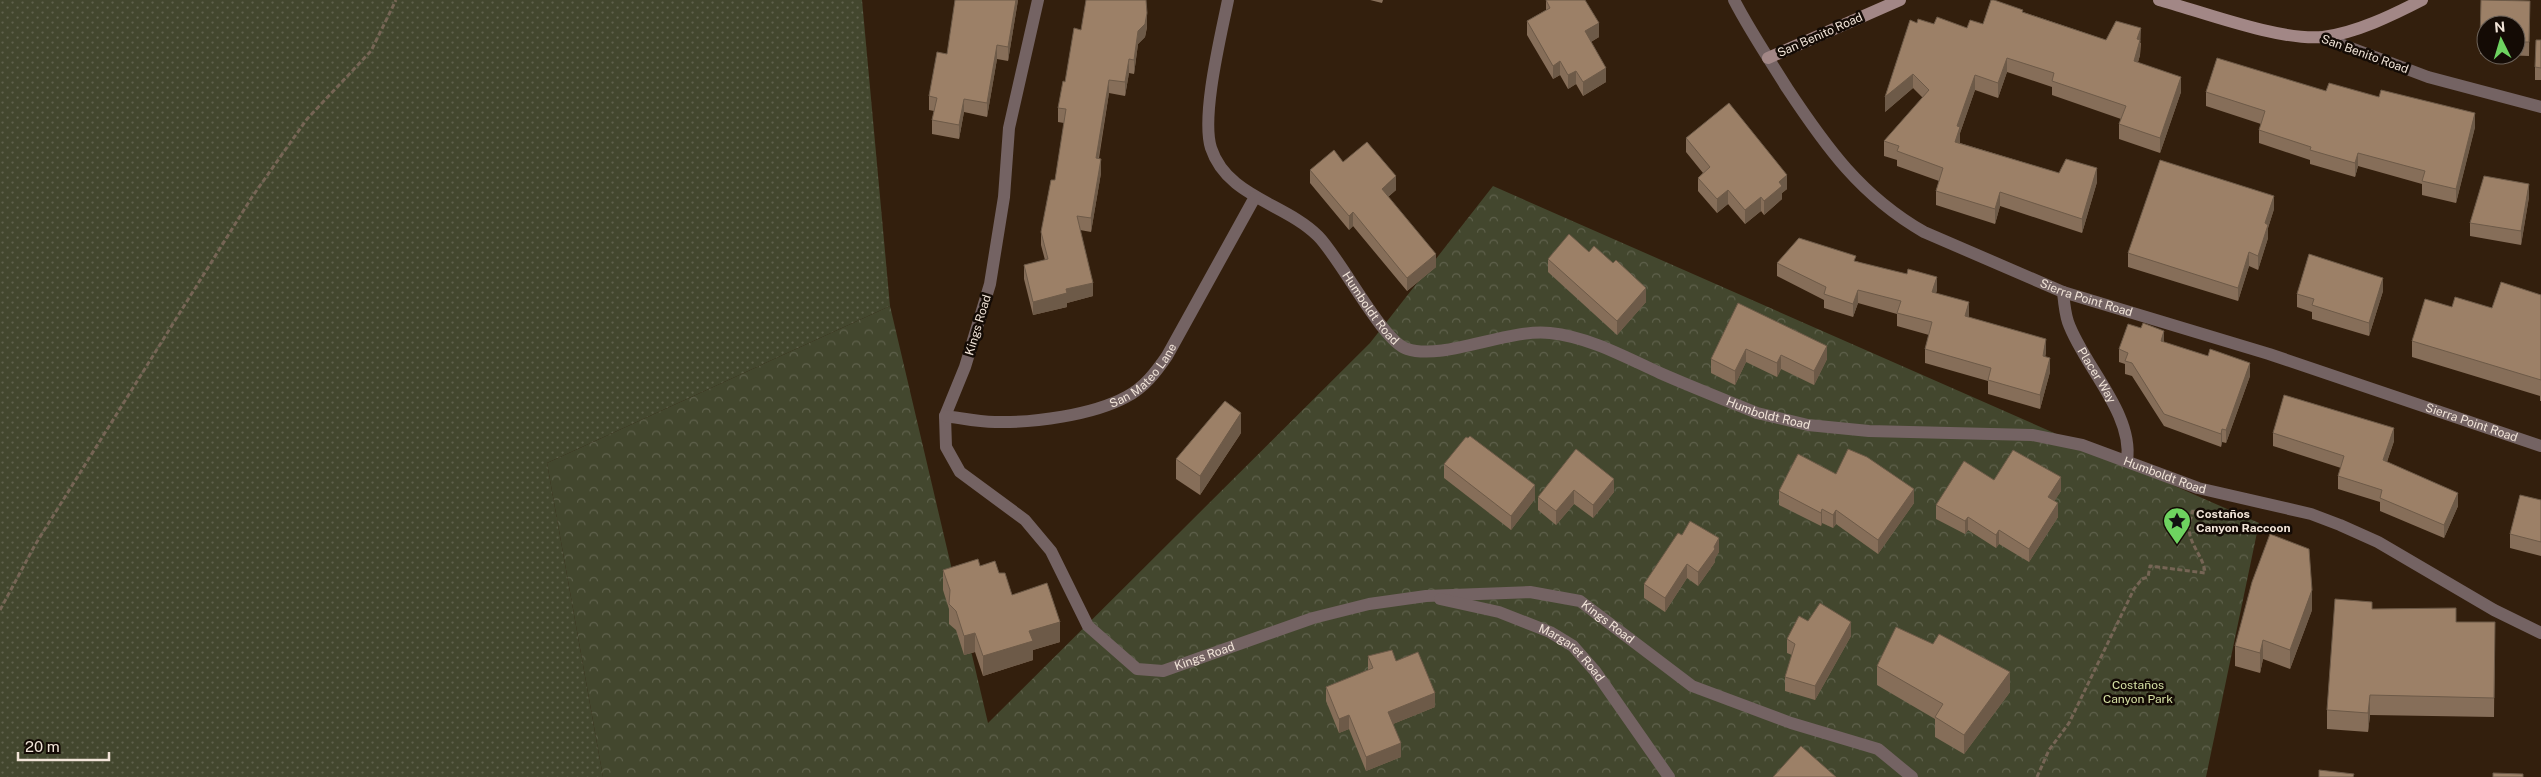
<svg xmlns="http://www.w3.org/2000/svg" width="2541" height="777" viewBox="0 0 2541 777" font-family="'Public Sans',sans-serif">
	<defs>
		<pattern id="grass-dots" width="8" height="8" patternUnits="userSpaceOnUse" patternTransform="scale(1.25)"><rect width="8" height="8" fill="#43472e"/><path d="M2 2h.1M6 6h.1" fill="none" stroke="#5f614c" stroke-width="1.8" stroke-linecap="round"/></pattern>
		<pattern id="forest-crowns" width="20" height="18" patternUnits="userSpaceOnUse" patternTransform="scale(1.25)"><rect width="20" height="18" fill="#43472e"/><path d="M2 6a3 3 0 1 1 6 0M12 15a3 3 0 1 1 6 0" fill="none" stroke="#5f614c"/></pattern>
	</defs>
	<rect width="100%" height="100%" fill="#331f0d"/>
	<path fill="url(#grass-dots)" d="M0 0H862L890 306 547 463 603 777H0Z"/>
	<path fill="url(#forest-crowns)" d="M1493 186 2259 523 2206 777H603L547 463 890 306 988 723 1370 343Z"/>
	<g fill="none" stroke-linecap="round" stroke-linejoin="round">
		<g stroke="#766555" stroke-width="3" stroke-dasharray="5 2.5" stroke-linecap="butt">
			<path d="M0 610 35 545 252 197 307 119 371 51 396 0"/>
			<path d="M2037 777 2049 750 2069 723 2134 589 2142 579 2148 577 2150 566 2205 573C2204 557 2190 546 2189 529 2189 523 2192 515 2193 510"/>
		</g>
		<g stroke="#746363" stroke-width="12">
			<path id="s1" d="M1038 0 1009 128 1004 197 990 284 965 367 945 416 946 447 960 472 1025 520 1051 551 1088 626 1137 669 1163 671 1313 618 1369 604 1426 596 1530 592 1580 601 1692 686 1791 723 1878 749 1912 777"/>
			<path id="s2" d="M1228 0C1221 35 1201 116 1211 148 1227 197 1285 203 1318 236 1341 259 1382 341 1407 349 1444 361 1508 328 1550 333 1589 337 1625 357 1660 373 1692 387 1725 400 1757 413L1808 425 1869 431 2032 435 2082 445 2198 488 2311 514 2340 525 2378 542 2494 610 2541 633"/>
			<path id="s3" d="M1734 0C1750 31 1769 59 1787 88 1826 147 1861 196 1924 232L2063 292 2269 354 2541 446"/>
			<path d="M2322 37 2428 77 2541 107"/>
			<path id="s4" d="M2063 292C2064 302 2065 313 2068 322 2083 365 2134 414 2127 460"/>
			<path id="s5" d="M945 416C961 418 978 422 995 422 1033 423 1093 415 1126 397 1144 388 1156 372 1167 356L1255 197"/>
			<path id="s6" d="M1440 599 1499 612 1550 632 1573 646 1595 671 1669 777"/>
		</g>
		<g stroke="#a28786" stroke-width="12">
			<path d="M2159 0C2203 12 2279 41 2323 37 2356 33 2393 15 2422 0"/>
			<path d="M1768 58 1900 0"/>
		</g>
	</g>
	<g fill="#866e59">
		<path d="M1018 0 1008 61 997 59 987 117 964 112 959 139 932 134V120L934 111 929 110V96L947 54Z"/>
		<path d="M1370 0H1383L1382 3Z"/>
		<path d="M1546 0 1599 37 1591 42 1606 82 1583 96 1576 84 1568 89 1560 75 1553 79 1527 35V21L1546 10Z"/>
		<path d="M2481 0 2530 1 2529 56 2503 55H2516V25H2486V55L2480 54Z"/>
		<path d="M2023 12 2106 40 2141 43 2140 55 2138 62 2181 92 2160 153 2119 139V124L2121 119 2052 95V87L2007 72 1998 98 1975 90 1960 133V143L2059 173 2097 182 2082 233 2000 206 1995 224 1936 205V191L1939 181 1897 166V160L1884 156V141L1923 98 1913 88 1885 112 1917 23 1967 28 1983 24Z"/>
		<path d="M1147 27 1145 37 1138 44 1134 74 1129 73 1125 96 1109 93 1099 158 1101 173 1091 232 1080 230 1093 296 1067 303V307L1033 315 1024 279V265L1045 260 1041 245V232L1055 180 1064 123 1058 122V108L1065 82 1081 30Z"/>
		<path d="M2541 40V80H2535V67Z"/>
		<path d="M2326 91 2475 127 2456 203 2422 195V184L2358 166 2355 177 2310 164V160L2259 143V130L2261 124 2206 106V92Z"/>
		<path d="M1686 138 1787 189 1782 193V199L1764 215 1761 211 1745 224 1728 204 1717 213 1698 191V178L1703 173 1686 152Z"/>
		<path d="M1343 162 1396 190 1388 197 1436 267 1407 291 1353 226 1349 230 1310 183V170Z"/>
		<path d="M2529 197 2521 245 2470 236V223Z"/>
		<path d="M2274 209 2268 228V238L2258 270 2249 266 2238 301 2128 267V253Z"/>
		<path d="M1589 252 1646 302 1617 335 1548 272V259Z"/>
		<path d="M1856 261 1937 290 1936 293 1969 316 1968 317 2046 352 2045 357 2050 372 2040 409 1988 394V381L1925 363V349L1929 335 1897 326V314L1858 303 1853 317 1824 308V300L1777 276V263Z"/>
		<path d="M2383 291 2369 336 2312 319V312L2297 307V294Z"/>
		<path d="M2541 295V401H2540V396L2412 357V341L2452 307 2492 308Z"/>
		<path d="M1738 303 1827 359 1814 385 1781 369 1777 377 1746 362 1735 385 1711 373V359Z"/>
		<path d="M2164 342 2250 376 2226 443 2222 442 2221 447 2164 426 2132 376 2125 374V364L2119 362V349Z"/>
		<path d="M1241 433 1200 495 1176 479V459Z"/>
		<path d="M2273 433 2394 441 2387 462 2458 506 2444 538 2380 511V502L2338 489V476L2341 468 2273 446Z"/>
		<path d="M1576 449 1614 492 1593 518 1574 504 1556 525 1538 510V497Z"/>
		<path d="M1444 464 1535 499 1511 530 1444 478Z"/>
		<path d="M1836 474 1914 503 1878 554 1836 524 1833 528 1822 523 1821 526 1779 505V491Z"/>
		<path d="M1994 480 2061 491 2054 501 2058 517 2029 562 1999 544 1996 548 1968 530 1965 534 1936 519V505Z"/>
		<path d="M2541 500V556L2510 548V534Z"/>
		<path d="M1682 535 1719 552 1715 558V562L1698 586 1687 578 1665 612 1644 598V584Z"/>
		<path d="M980 566 999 573 1012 595 1060 642 1033 650V660L983 676 975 652 964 655 956 630 949 624V609L943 590V570Z"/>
		<path d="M2372 609 2456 622H2495L2494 717 2370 715 2368 732 2327 729V710Z"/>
		<path d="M2312 610 2290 669 2263 659 2260 673 2235 666V646Z"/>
		<path d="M1808 621 1851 636 1815 700 1785 691V677L1792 655 1787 653V639Z"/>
		<path d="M1368 656 1396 661 1435 707 1393 724 1401 757 1366 771 1349 729 1339 733 1326 701V687L1368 670Z"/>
		<path d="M1877 666 2010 692 1964 754 1935 737V719L1877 685Z"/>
	</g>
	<g fill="#6d5a48">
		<path d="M1016 0H1018L1008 61V47Z"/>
		<path d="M1147 13V27L1145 37 1138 44 1134 74V60L1138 31Z"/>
		<path d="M1599 23V37L1585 45V31Z"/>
		<path d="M2141 28 2140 55 2134 76V61L2137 39Z"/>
		<path d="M997 45V59L987 117V103Z"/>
		<path d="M2007 58V72L1998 98V83Z"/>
		<path d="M1129 59V73L1125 96V82Z"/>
		<path d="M1560 61V75L1553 79V66Z"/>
		<path d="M1606 68V82L1583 96V82Z"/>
		<path d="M1576 71V84L1568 89V75Z"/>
		<path d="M1913 74V88L1885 112V97Z"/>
		<path d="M1975 75V90L1960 133V142L1955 157V142L1957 126Z"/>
		<path d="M2181 77V92L2160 153V138Z"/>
		<path d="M1109 80V93L1096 172V158Z"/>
		<path d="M964 99V112L959 139V125Z"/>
		<path d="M2475 113V127L2456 203V189Z"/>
		<path d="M2358 153V166L2355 177V163Z"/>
		<path d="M1101 159V173L1091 232V218Z"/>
		<path d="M2097 168V182L2082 233V219Z"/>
		<path d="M1787 175V189L1782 193V199L1764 215V201L1779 182Z"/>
		<path d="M1396 176V190L1382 202V189Z"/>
		<path d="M2529 184V197L2521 245V231Z"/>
		<path d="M1728 190V204L1717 213V199Z"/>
		<path d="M2000 192V206L1995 224V209Z"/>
		<path d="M2274 196V209L2268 228V238L2258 270V256L2265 223Z"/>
		<path d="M1761 197V211L1745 224V210Z"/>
		<path d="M1353 212V226L1349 230V216Z"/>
		<path d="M2249 252V266L2238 301V288Z"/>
		<path d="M1436 254V267L1407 291V278Z"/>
		<path d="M1937 277V290L1932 305V292Z"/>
		<path d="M2383 278V291L2369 336V323Z"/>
		<path d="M1093 283V296L1067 303V307L1033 315V302L1066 289Z"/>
		<path d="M1646 288V302L1617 335V321Z"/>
		<path d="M1858 290V303L1853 317V304Z"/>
		<path d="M1969 302V316L1965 330V316Z"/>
		<path d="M2164 331V344L2161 341Z"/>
		<path d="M2046 339V352L2043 370V356Z"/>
		<path d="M1827 346V359L1814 385V371Z"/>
		<path d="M1746 349V362L1735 385V371Z"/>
		<path d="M1781 355V369L1777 377V363Z"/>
		<path d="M2050 358V372L2040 409V395Z"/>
		<path d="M2250 363V376L2226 443V430Z"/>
		<path d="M1241 413V433L1200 495V476Z"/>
		<path d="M2394 428V441L2383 473V460Z"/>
		<path d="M2222 429V442L2221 447V434Z"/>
		<path d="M2061 477V491L2048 511V497Z"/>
		<path d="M1614 479V492L1593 518V505Z"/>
		<path d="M1535 485V499L1511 530V516Z"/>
		<path d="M1914 489V503L1878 554V540Z"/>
		<path d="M1574 490V504L1556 525V511Z"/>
		<path d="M2458 493V506L2444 538V525Z"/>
		<path d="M2058 503V517L2029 562V549Z"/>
		<path d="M1822 509V523L1821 526V513Z"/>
		<path d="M1836 510V524L1833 528V515Z"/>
		<path d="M1968 517V530L1965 534V521Z"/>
		<path d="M1999 530V544L1996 548V535Z"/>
		<path d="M1719 538V552L1715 558V562L1698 586V572Z"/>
		<path d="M1687 564V578L1665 612V598Z"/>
		<path d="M2312 590V610L2290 669V650Z"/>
		<path d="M1060 622V642L1033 650V660L983 676V656L1029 631Z"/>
		<path d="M1851 622V636L1815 700V686Z"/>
		<path d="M975 633V652L964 655V636Z"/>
		<path d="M2263 640V659L2260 673V653Z"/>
		<path d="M2010 672V692L1964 754V735Z"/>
		<path d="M1435 693V707L1388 726V712Z"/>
		<path d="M2370 695V715L2368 732V713Z"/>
		<path d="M1349 715V729L1339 733V719Z"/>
		<path d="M1401 743V757L1366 771V757Z"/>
	</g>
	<g fill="#9c8067" stroke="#6d5a48">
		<path d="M955 0H1016L1008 47 997 45 987 103 964 99 959 125 932 120 937 98 929 96 937 52 947 54Z"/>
		<path d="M1086 0H1146L1147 13 1145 24 1138 31 1134 60 1129 59 1125 82 1109 80 1096 158 1101 159 1091 218 1077 216 1093 283 1066 289 1067 293 1033 302 1024 265 1048 259 1041 232 1051 180H1055L1066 109 1058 108 1063 81 1065 82 1074 28 1081 30Z"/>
		<path d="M1546 0H1585L1599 23 1585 31 1606 68 1583 82 1576 71 1568 75 1560 61 1553 66 1527 21 1550 8Z"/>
		<path d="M1991 0H1994L2023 10 2022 12 2106 40 2116 21 2141 28 2137 39 2140 40 2134 61 2181 77 2160 138 2119 124 2126 106 2052 81 2054 73 2007 58 1998 83 1975 75 1957 126 1960 127 1955 142 2059 173 2066 159 2097 168 2082 219 2000 192 1995 209 1936 191 1943 168 1897 151 1899 146 1884 141 1929 90 1913 74 1885 97 1910 20 1917 23 1918 19 1934 24 1937 17 1967 28 1970 20 1983 24Z"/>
		<path d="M2481 0 2530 1 2529 42H2516V25H2486V41H2480Z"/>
		<path d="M2536 40H2541V68L2535 67Z"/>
		<path d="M2217 58 2326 91 2329 83 2379 97 2381 90 2475 113 2456 189 2422 181 2425 171 2358 153 2355 163 2310 150 2311 147 2259 130 2265 111 2206 92Z"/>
		<path d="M1729 103 1787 175 1779 182 1782 186 1764 201 1761 197 1745 210 1728 190 1717 199 1698 178 1710 167 1686 138Z"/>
		<path d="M1367 142 1396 176 1382 189 1436 254 1407 278 1353 212 1349 216 1310 170 1334 150 1343 162Z"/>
		<path d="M2160 160 2274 196 2265 223 2268 225 2258 256 2249 252 2238 288 2128 253Z"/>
		<path d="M2484 176 2529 184 2521 231 2470 223Z"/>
		<path d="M1569 234 1589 252 1594 246 1613 263 1616 260 1646 288 1617 321 1548 259Z"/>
		<path d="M1799 238 1856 256 1854 261 1907 274 1908 269 1937 277 1932 292 1969 302 1965 316 2046 339 2043 356 2050 358 2040 395 1988 380 1991 368 1925 349 1932 322 1897 313 1901 301 1858 290 1853 304 1824 294 1826 287 1777 263Z"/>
		<path d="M2309 254 2383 278 2369 323 2312 305 2314 299 2297 294Z"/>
		<path d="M2501 282 2541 295V380L2412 341 2425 299 2452 307 2455 297 2492 308Z"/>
		<path d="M1738 303 1827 346 1814 371 1781 355 1777 363 1746 349 1735 371 1711 359Z"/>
		<path d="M2143 323 2164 331 2161 341 2208 356 2210 349 2250 363 2226 430 2222 429 2221 434 2164 414 2132 363 2125 361 2128 353 2119 349 2128 324 2141 328Z"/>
		<path d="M2284 395 2394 428 2383 460 2458 493 2444 525 2380 498 2382 490 2338 476 2344 456 2273 433Z"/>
		<path d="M1225 401 1241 413 1200 476 1176 459Z"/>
		<path d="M1470 436 1535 485 1511 516 1444 464 1466 437 1468 438Z"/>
		<path d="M1576 449 1614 479 1593 505 1574 490 1556 511 1538 497Z"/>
		<path d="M1848 449 1867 457 1914 489 1878 540 1836 510 1833 515 1822 509 1821 513 1779 491 1798 454 1836 474Z"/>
		<path d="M2013 450 2061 477 2048 497 2058 503 2029 549 1999 530 1996 535 1968 517 1965 521 1936 505 1964 461 1994 480Z"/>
		<path d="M2520 495 2541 500V542L2510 534Z"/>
		<path d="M1690 521 1719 538 1714 547 1715 549 1698 572 1687 564 1665 598 1644 584 1678 533 1682 535Z"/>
		<path d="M2270 534 2309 549 2312 590 2290 650 2263 640 2260 653 2235 646 2252 582Z"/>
		<path d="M978 559 980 566 995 561 999 573H1005L1012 595 1047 583 1060 622 1029 631 1033 641 983 656 975 633 964 636 956 611 949 604 950 590 943 570Z"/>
		<path d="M2335 599 2372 602V609L2456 608V622H2495L2494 698 2370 695 2368 713 2327 710Z"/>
		<path d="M1820 603 1851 622 1815 686 1785 677 1795 644 1787 639 1799 616 1808 621Z"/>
		<path d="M1896 627 1933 644 1939 634 2010 672 1964 735 1935 717 1943 704 1877 666Z"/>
		<path d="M1392 650 1396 661 1418 652 1435 693 1388 712 1401 743 1366 757 1349 715 1339 719 1326 687 1373 668 1368 656Z"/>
		<path d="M1801 746 1836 777H1773Z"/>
		<path d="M2319 770 2354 774 2353 777H2319Z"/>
		<path d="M2493 773 2523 774V777H2493Z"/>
	</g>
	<defs>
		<g id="sight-pin" transform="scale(1.4375)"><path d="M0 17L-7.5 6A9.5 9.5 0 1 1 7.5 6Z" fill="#6ed360" stroke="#140b05"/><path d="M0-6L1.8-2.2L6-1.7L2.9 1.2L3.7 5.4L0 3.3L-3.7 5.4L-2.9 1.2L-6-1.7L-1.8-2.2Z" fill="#111"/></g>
	</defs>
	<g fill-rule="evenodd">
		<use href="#sight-pin" x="2177" y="521"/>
	</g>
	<g text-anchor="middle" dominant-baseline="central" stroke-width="5" stroke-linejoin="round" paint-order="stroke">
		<g font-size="12" fill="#f1e4d8" stroke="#140b05">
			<text transform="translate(1820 35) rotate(-24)">San Benito Road</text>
			<text transform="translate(2365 54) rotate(20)">San Benito Road</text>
			<text stroke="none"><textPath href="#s3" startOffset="479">Sierra Point Road</textPath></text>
			<text stroke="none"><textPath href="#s2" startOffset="381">Humboldt Road</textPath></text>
			<text transform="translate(978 325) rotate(-73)">Kings Road</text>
			<text stroke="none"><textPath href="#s5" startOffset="212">San Mateo Lane</textPath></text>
			<text stroke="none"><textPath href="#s4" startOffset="91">Placer Way</textPath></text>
			<text stroke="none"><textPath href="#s2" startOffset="815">Humboldt Road</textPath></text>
			<text stroke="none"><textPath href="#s3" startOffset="884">Sierra Point Road</textPath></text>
			<text stroke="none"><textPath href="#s2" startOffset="1220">Humboldt Road</textPath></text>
			<text stroke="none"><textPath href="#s1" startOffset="1248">Kings Road</textPath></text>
			<text stroke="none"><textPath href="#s6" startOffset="145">Margaret Road</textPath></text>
			<text stroke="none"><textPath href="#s1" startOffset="828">Kings Road</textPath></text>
		</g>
		<g font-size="12" font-weight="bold" fill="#f1e4d8" stroke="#140b05" text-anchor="start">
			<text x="2196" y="514">Costaños<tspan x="2196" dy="14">Canyon Raccoon</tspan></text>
		</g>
		<g font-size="12" fill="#d6e1a4" stroke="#140b05">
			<text x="2138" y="685">Costaños<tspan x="2138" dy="14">Canyon Park</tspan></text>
		</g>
	</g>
	<g transform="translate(2501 40) rotate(355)"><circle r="24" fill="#140b05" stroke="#6c6259"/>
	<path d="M0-4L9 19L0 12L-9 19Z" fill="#6ed360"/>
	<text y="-8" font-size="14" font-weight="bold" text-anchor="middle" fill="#f1e4d8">N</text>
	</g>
	<path d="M18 752v8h91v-8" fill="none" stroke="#f1e4d8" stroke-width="2.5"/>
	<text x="25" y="752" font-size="15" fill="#f1e4d8" stroke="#140b05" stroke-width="4" paint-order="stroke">20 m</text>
</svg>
